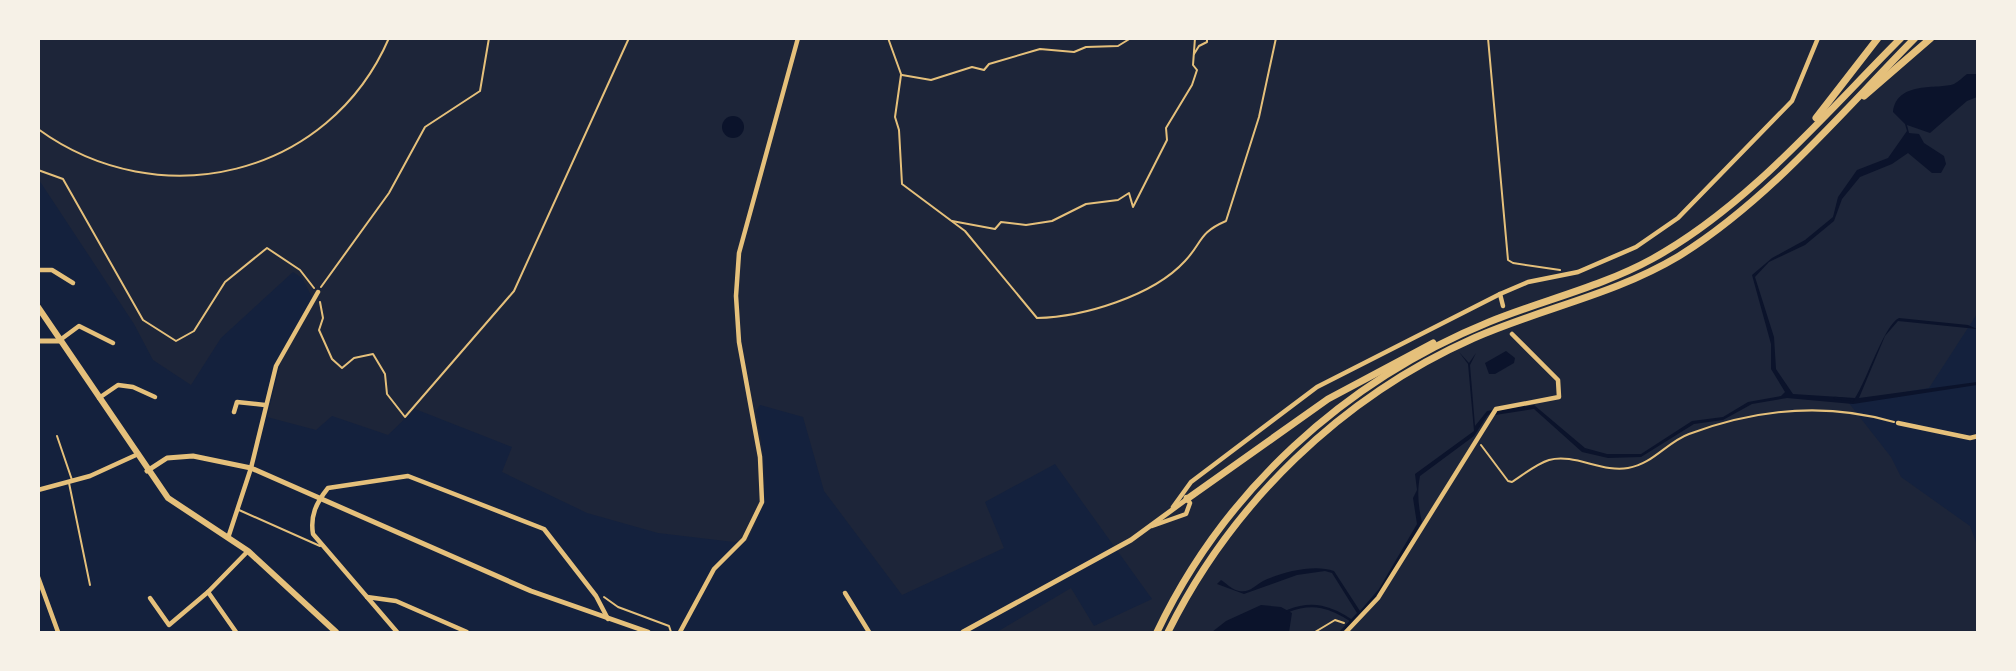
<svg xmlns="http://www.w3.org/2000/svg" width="2016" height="671" viewBox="0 0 2016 671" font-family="'Roboto Serif',serif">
	<rect width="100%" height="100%" fill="#14213d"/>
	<path fill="#1d2539" d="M38 39H1977V314L1929 388 1848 402 1891 457 1901 477 1970 526 1977 545V632H997L1071 588 1094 626 1152 599 1055 464 985 502 1004 548 902 595 824 491 803 417 760 405 756 411C765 464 773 491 747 541L734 542 658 533 587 513 502 472 512 447 415 409 388 435 332 416 316 430 267 417 283 353 314 301 302 278 293 272 221 338 191 385 153 360 134 324 39 180Z"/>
	<g fill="#0b132b">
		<path d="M1967 74H1977V97L1967 101 1930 133 1907 125 1909 133 1919 134 1924 143 1944 156 1946 164 1941 173H1932L1908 153 1892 164 1860 177 1842 199 1834 221 1805 245 1769 262 1755 277 1774 337 1776 369 1793 394 1855 398C1867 380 1884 325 1899 318L1968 325 1977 329 1898 321 1885 336 1859 398 1977 382V385L1853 404 1787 398 1752 404 1723 420 1694 424 1641 457 1608 458 1582 452 1534 409 1495 415 1498 410 1534 405 1585 448 1607 454H1641L1692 421 1723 417 1748 402 1781 396 1785 392 1771 369V344L1752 275 1772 258 1805 240 1833 217 1838 197 1857 170 1888 158 1907 131 1905 124 1893 112C1897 80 1938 90 1954 84 1958 82 1963 77 1967 74Z"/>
		<circle cx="733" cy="127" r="11"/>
		<path d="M1506 351 1515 358 1514 363 1495 374H1489L1485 363Z"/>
		<path d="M1459 352 1469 363 1476 353 1470 365 1475 426 1487 411 1494 410 1487 416 1474 436 1420 476C1417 491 1418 506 1422 522 1404 551 1371 623 1339 632L1357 613 1332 573 1325 571 1297 575 1244 594 1217 584 1221 580C1226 583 1232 590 1239 591 1250 593 1254 586 1263 581 1282 572 1314 564 1334 571L1360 611 1379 589 1417 524 1413 498 1417 490 1415 474 1474 431 1468 364Z"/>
		<path d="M1261 605 1281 607 1292 613 1289 632H1212L1226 621Z"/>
	</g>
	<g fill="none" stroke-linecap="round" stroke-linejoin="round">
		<g stroke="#0b132b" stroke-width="2.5">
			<path d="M1835 398 1853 400"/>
			<path d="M1288 611C1313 601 1331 607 1352 621"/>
		</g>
		<g stroke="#e5c07b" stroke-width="2">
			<path d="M888 38 901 74"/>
			<path d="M1488 38 1508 260 1513 263 1560 270"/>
			<path d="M1194 54 1199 46 1207 42V38"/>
			<path d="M901 75 895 117 899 130 902 184 965 231 1037 318C1083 317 1153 296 1185 261 1203 242 1198 233 1226 221L1259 117 1276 38"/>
			<path d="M902 75 931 80 972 67 984 70 989 64 1040 49 1074 52 1086 47 1118 46 1131 38"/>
			<path d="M38 170 63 179 143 320 176 341 194 331 225 282 267 248 300 270 314 288"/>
			<path d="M952 221 995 229 1001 222 1026 225 1052 221 1086 204 1118 200 1129 193 1133 207 1167 140 1166 128 1192 85 1197 70 1193 65 1195 38"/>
			<path d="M321 287 389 193 425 127 480 91 489 38"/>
			<path d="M320 302 323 318 319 330 332 359 342 368 354 358 373 354 385 374 387 394 405 417 514 291 629 38"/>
			<path d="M1481 445 1508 481 1512 482C1523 475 1536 464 1549 460 1574 453 1603 473 1628 468 1653 464 1667 442 1689 434 1756 409 1825 402 1894 422"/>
			<path d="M604 597 618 607 669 626 671 632"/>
			<path d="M1315 632 1335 620 1344 623"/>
		</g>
		<g stroke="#e5c07b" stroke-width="2">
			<path d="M38 129C159 217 329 177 389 38"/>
			<path d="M57 436 72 480"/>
			<path d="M69 483 90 585"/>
			<path d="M239 510 320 546"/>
		</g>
		<g stroke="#e5c07b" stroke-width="4.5">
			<path d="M38 270H52L73 283"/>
			<path d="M1500 294 1503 306"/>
			<path d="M60 340 79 326 113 343"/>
			<path d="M99 398 118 385 133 387 155 397"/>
			<path d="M234 412 237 402 265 405"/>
			<path d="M1898 423 1970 438 1978 436"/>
			<path d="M38 490 90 476 136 455"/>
			<path d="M1173 507 1191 482 1317 387 1500 294 1528 282 1578 272 1636 247 1678 218 1792 101 1818 38"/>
			<path d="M1152 526 1186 514 1190 503 1186 497"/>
			<path d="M228 538 251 468 276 366 318 292"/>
			<path d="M38 577 58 632"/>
			<path d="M845 593 869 632"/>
			<path d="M367 597 396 601 467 632"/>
			<path d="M150 598 169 625 208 592"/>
			<path d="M236 632 208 592 248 551"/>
			<path d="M397 632 313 534C310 516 316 503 328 488L408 476 544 529 596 596 608 619"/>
			<path d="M680 632 714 569 744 539 762 502 760 457 739 342 736 296 739 253 798 38"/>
			<path d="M1346 632 1378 598 1496 409 1559 397 1558 380 1512 334"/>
		</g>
		<g stroke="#e5c07b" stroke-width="5">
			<path d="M38 341H59"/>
			<path d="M147 471 167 458 193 456 251 468 531 591 648 632"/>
			<path d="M963 632 1131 540 1187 499"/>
		</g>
		<path stroke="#e5c07b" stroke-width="6" d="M38 307 168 498 248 551 336 632"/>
		<g stroke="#e5c07b" stroke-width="7">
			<path d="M1864 96 1931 38"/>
			<path d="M1816 118 1878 38"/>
			<path d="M1187 499 1328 399 1433 343"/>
			<path d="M1157 632C1224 491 1344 381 1489 322 1543 300 1601 287 1652 259 1747 207 1825 114 1901 38"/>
			<path d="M1168 632C1232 503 1341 397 1474 338 1542 308 1614 295 1679 256 1769 200 1841 113 1915 38"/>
		</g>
	</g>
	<rect width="2016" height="671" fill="none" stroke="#f6f1e7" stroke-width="80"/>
</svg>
